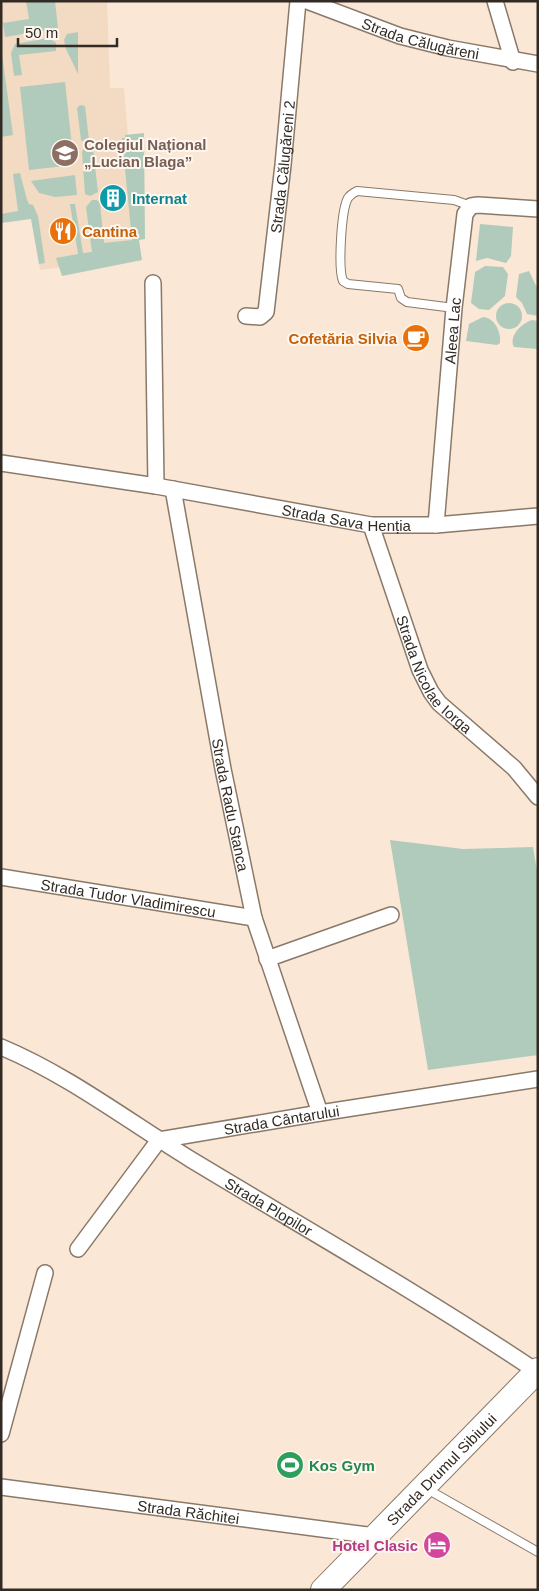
<svg xmlns="http://www.w3.org/2000/svg" width="539" height="1591" viewBox="0 0 539 1591" font-family="Arial,sans-serif">
	<rect width="100%" height="100%" fill="#fae7d5"/>
	<path fill="#f3dac2" d="M1 1H107L110 88H124L138 257 40 270 33 217 1 222Z"/>
	<g fill="#b0cbbc">
		<path d="M26 1H55L58 28 5 37 3 23 29 19Z"/>
		<path d="M78 32V74L66 49 64 40 67 34Z"/>
		<path d="M49 38 56 43V51L19 55 22 75 14 76 11 53 15 44Z"/>
		<path d="M1 47 13 135 1 137Z"/>
		<path d="M65 82 74 165 29 170 20 87Z"/>
		<path d="M80 105 85 106 89 140 84 142 81 140 77 108Z"/>
		<path d="M144 133 145 239 139 240 142 260 62 276 56 258 78 254 70 204H75L83 253 92 252 86 207 92 200H97L100 203 104 243 132 240 122 138H125V135Z"/>
		<path d="M84 148 93 149 98 192 90 196 85 194 82 152Z"/>
		<path d="M20 173 27 200 29 204 33 205 38 216 45 263 39 264 31 219 1 223V214L18 211 13 174Z"/>
		<path d="M75 175 77 195 55 197 39 193 31 181Z"/>
		<path d="M480 224 513 227 511 256 506 263 487 258 476 261Z"/>
		<path d="M485 266 503 267 508 274 505 296 489 310 479 309 471 303 475 272Z"/>
		<path d="M529 271 538 290V316L527 314 522 303 516 297 519 274Z"/>
		<circle cx="509" cy="316" r="13"/>
		<path d="M483 317C495 318 501 332 500 343L497 345 466 341 469 324Z"/>
		<path d="M532 320 538 321V349L514 347C508 336 522 323 532 320Z"/>
		<path d="M390 840 463 849 533 847 538 877V1055L428 1070Z"/>
	</g>
	<g fill="none" stroke-linecap="round" stroke-linejoin="round">
		<g stroke="#8a7969" stroke-width="10">
			<g id="lane">
				<path d="M454 308 407 302 401 298 398 289 348 284 343 281C338 269 341 210 348 198 350 195 353 193 357 191L454 200 471 206"/>
				<path d="M427 1489 538 1552"/>
			</g>
		</g>
		<g stroke="#8a7969" stroke-width="18">
			<g id="street">
				<path id="s1" d="M307 1 400 36 448 48 538 64"/>
				<path d="M495 1 513 62"/>
				<path d="M153 283 156 486"/>
				<path id="s2" d="M246 316 260 317 266 312 283 165 298 1"/>
				<path id="s3" d="M1 463 156 486 371 525H436L538 516"/>
				<path id="s4" d="M173 489 223 769 254 918 320 1113"/>
				<path id="s5" d="M371 525 420 670 431 692 439 703 514 768 538 797"/>
				<path id="s6" d="M436 525 454 308 465 214 471 206 478 205 538 209"/>
				<path id="s7" d="M1 877 254 918"/>
				<path d="M267 959 391 915"/>
				<path id="s8" d="M1 1047C68 1075 128 1121 190 1159 306 1229 424 1296 536 1371"/>
				<path id="s9" d="M78 1249 159 1140 320 1113 538 1079"/>
				<path d="M1 1434 45 1273"/>
				<path id="s10" d="M1 1487 375 1536"/>
			</g>
		</g>
		<g stroke="#8a7969" stroke-width="26">
			<g id="primary">
				<path id="s11" d="M323 1590 538 1370"/>
			</g>
		</g>
		<use href="#lane" stroke="#fff" stroke-width="8"/>
		<use href="#street" stroke="#fff" stroke-width="15"/>
		<use href="#primary" stroke="#fff" stroke-width="24"/>
	</g>
	<defs>
		<g id="school-disc" transform="scale(1.4375)"><circle r="9.5" fill="#8d6e63" stroke="#fef7ef"/><path d="M0-5L7-2L0 1L-7-2ZM-4 1L0 2.5L4 1V4Q0 6-4 4Z" fill="#fff"/></g>
		<g id="building-disc" transform="scale(1.4375)"><circle r="9.5" fill="#0f9aa8" stroke="#fef7ef"/><path d="M-4-6H4V6H1V3H-1V6H-4ZM-2.5-4.3h1.7v1.8h-1.7ZM.8-4.3h1.7v1.8H.8ZM-2.5-1h1.7V.8h-1.7ZM.8-1h1.7V.8H.8Z" fill="#fff"/></g>
		<g id="restaurant-disc" transform="scale(1.4375)"><circle r="9.5" fill="#e8710a" stroke="#fef7ef"/><path d="M-5-6h1v4h1v-4h1v4h1v-4h1v5L-1.5 .5V6h-2V.5L-5-1ZM5-6V6H3V1.5H1.5Q1.5-4 5-6Z" fill="#fff"/></g>
		<g id="cafe-disc" transform="scale(1.4375)"><circle r="9.5" fill="#e8710a" stroke="#fef7ef"/><path d="M-5.5-4.5H6V0H3Q3 3.5 0 3.5H-2.5Q-5.5 3.5-5.5 0ZM3-3.2v2h1.7v-2ZM-6 4.5H4V6H-6Z" fill="#fff"/></g>
		<g id="stadium-disc" transform="scale(1.4375)"><circle r="9.5" fill="#2e9e5b" stroke="#fef7ef"/><path d="M0-5a6.5 5 0 1 0 0 10a6.5 5 0 1 0 0-10ZM-3.5-1.8h7v3.6h-7Z" fill="#fff"/></g>
		<g id="hotel-disc" transform="scale(1.4375)"><circle r="9.5" fill="#d1479c" stroke="#fef7ef"/><path d="M-6-4.5h1.5V1H6V5H4.5V3h-9V5H-6ZM-4 0a1.8 1.8 0 1 1 3.6 0ZM.5 0V-2.5h3Q6-2.5 6 0Z" fill="#fff"/></g>
	</defs>
	<g fill-rule="evenodd">
		<use href="#school-disc" x="65" y="153"/>
		<use href="#building-disc" x="113" y="198"/>
		<use href="#restaurant-disc" x="63" y="231"/>
		<use href="#cafe-disc" x="416" y="338"/>
		<use href="#stadium-disc" x="290" y="1465"/>
		<use href="#hotel-disc" x="437" y="1545"/>
	</g>
	<g text-anchor="middle" dominant-baseline="central" stroke-width="4" stroke-linejoin="round" paint-order="stroke">
		<g font-size="15" fill="#322b24" stroke="#fef7ef">
			<text stroke="none"><textPath href="#s1" startOffset="120">Strada Călugăreni</textPath></text>
			<text stroke="none"><textPath href="#s2" startOffset="168">Strada Călugăreni 2</textPath></text>
			<text stroke="none"><textPath href="#s6" startOffset="195">Aleea Lac</textPath></text>
			<text stroke="none"><textPath href="#s3" startOffset="350">Strada Sava Henția</textPath></text>
			<text stroke="none"><textPath href="#s5" startOffset="164">Strada Nicolae Iorga</textPath></text>
			<text stroke="none"><textPath href="#s4" startOffset="321">Strada Radu Stanca</textPath></text>
			<text stroke="none"><textPath href="#s7" startOffset="129">Strada Tudor Vladimirescu</textPath></text>
			<text stroke="none"><textPath href="#s9" startOffset="260">Strada Cântarului</textPath></text>
			<text stroke="none"><textPath href="#s8" startOffset="312">Strada Plopilor</textPath></text>
			<text stroke="none"><textPath href="#s11" startOffset="169">Strada Drumul Sibiului</textPath></text>
			<text stroke="none"><textPath href="#s10" startOffset="189">Strada Răchitei</textPath></text>
		</g>
		<g font-size="15" font-weight="bold" fill="#785e54" stroke="#fef7ef" text-anchor="start">
			<text x="84" y="144">Colegiul Național<tspan x="84" dy="17">„Lucian Blaga”</tspan></text>
		</g>
		<g font-size="15" font-weight="bold" fill="#0d838f" stroke="#fef7ef" text-anchor="start">
			<text x="132" y="198">Internat</text>
		</g>
		<g font-size="15" font-weight="bold" fill="#c56008" stroke="#fef7ef" text-anchor="start">
			<text x="82" y="231">Cantina</text>
			<text x="397" y="338" text-anchor="end">Cofetăria Silvia</text>
		</g>
		<g font-size="15" font-weight="bold" fill="#27864d" stroke="#fef7ef" text-anchor="start">
			<text x="309" y="1465">Kos Gym</text>
		</g>
		<g font-size="15" font-weight="bold" fill="#b23c85" stroke="#fef7ef" text-anchor="end">
			<text x="418" y="1545">Hotel Clasic</text>
		</g>
	</g>
	<rect width="539" height="1591" fill="none" stroke="#322b24" stroke-width="5"/>
	<path d="M18 38v8h99v-8" fill="none" stroke="#322b24" stroke-width="2.5"/>
	<text x="25" y="38" font-size="15" fill="#322b24" stroke="#fef7ef" stroke-width="4" paint-order="stroke">50 m</text>
</svg>
